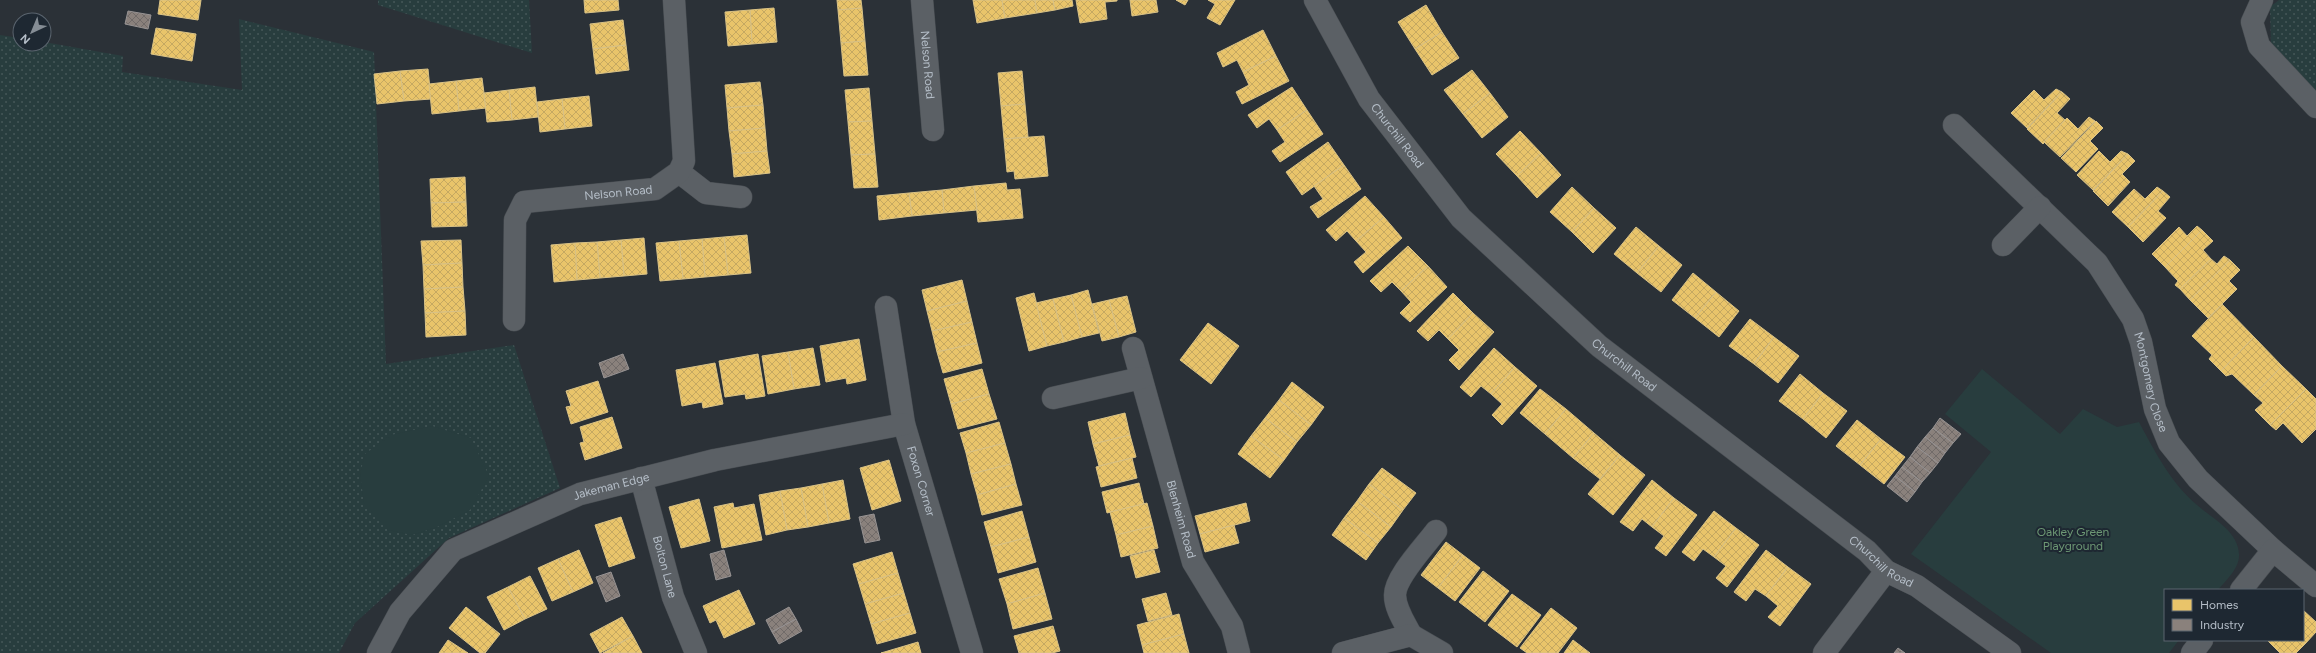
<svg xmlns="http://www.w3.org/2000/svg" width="2316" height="653" viewBox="0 0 2316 653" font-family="Figtree,sans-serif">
	<defs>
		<pattern id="grass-dots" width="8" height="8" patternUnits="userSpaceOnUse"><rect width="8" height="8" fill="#283d3e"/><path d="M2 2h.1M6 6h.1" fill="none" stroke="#455758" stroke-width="1.8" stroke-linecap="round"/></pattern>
		<pattern id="homes-cross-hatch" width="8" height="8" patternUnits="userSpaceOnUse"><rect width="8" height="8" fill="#e9c46a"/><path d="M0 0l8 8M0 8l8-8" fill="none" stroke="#c5a861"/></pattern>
		<pattern id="industry-cross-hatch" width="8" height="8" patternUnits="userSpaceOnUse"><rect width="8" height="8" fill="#8a817c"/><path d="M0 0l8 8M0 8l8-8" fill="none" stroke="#716b69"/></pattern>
	</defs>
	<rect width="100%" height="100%" fill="#2b3137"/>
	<g fill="url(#grass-dots)">
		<path d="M378 0H529L532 53 378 5Z"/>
		<path d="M2279 0H2316V91L2271 44 2270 7Z"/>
		<path d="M239 19 374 52 386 364 514 345 560 488 449 538 355 623 339 653H0V35L20 38V44H44V42L123 56 122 72 242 90Z"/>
	</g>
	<g fill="#283d3e">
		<path d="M1982 369 2060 434 2083 409 2117 427 2139 422C2155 452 2171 483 2197 505 2213 519 2238 531 2239 554 2240 568 2226 580 2218 590H2165V640H2179L2169 653H2051L1911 554 1991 452 1945 414Z"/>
		<path d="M432 426 471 438 489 476 470 510 437 527 412 535 388 530 364 503 360 474 365 454 391 435Z"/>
	</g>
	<g fill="url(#homes-cross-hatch)" stroke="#d9c286">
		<path d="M160 0H201L198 20 158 14Z"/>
		<path d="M584 0H618L619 10 585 13Z"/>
		<path d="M837 0H861L862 8 838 10Z"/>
		<path d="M973 0H1002L1005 18 977 23Z"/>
		<path d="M1002 0H1035L1037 13 1005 18Z"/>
		<path d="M1035 0H1053L1055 10 1037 13Z"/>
		<path d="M1053 0H1072L1073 6 1055 10Z"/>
		<path d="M1076 0H1117V1L1105 2 1107 19 1080 23Z"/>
		<path d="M1130 0H1156L1158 12 1132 16Z"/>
		<path d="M1176 0H1188L1185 5Z"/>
		<path d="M1208 0H1235L1220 25 1207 18 1215 4Z"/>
		<path d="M1426 5 1442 32 1415 49 1398 22Z"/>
		<path d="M774 8 777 42 752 44 750 10Z"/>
		<path d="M862 8 865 41 841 43 838 10Z"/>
		<path d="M750 10 752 44 728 46 725 12Z"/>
		<path d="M623 20 626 45 593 49 590 24Z"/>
		<path d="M156 28 196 34 192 61 151 54Z"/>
		<path d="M1263 30 1276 56 1243 72 1237 60 1223 67 1217 53Z"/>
		<path d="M1442 32 1459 58 1432 75 1415 49Z"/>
		<path d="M865 41 868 75 844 76 841 43Z"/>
		<path d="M626 45 629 70 596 74 593 49Z"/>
		<path d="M1276 56 1289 81 1242 104 1236 92 1249 85 1243 72Z"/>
		<path d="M428 69 431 99 404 101 400 71Z"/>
		<path d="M1472 70 1490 93 1463 114 1444 90Z"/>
		<path d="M400 71 404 101 377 104 374 74Z"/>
		<path d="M1022 71 1025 104 1001 106 998 73Z"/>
		<path d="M482 78 486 108 459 111 456 81Z"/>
		<path d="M456 81 459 111 432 114 429 84Z"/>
		<path d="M760 82 763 105 727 108 725 85Z"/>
		<path d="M535 87 538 117 512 120 509 90Z"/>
		<path d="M1292 87 1307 110 1277 130 1269 119 1257 128 1248 115Z"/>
		<path d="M869 88 872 121 848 122 845 90Z"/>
		<path d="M2056 89 2062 92 2027 128 2011 113 2034 90 2044 100Z"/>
		<path d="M509 90 512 120 487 122 484 93Z"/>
		<path d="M2062 92 2070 99 2057 113 2065 120 2043 144 2027 129Z"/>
		<path d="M1490 93 1508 117 1482 138 1463 114Z"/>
		<path d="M589 96 592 126 565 129 562 99Z"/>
		<path d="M562 99 565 129 540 132 537 102Z"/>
		<path d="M1025 104 1028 137 1004 139 1001 106Z"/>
		<path d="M763 105 765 128 729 131 727 108Z"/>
		<path d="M1307 110 1323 134 1280 162 1272 151 1285 142 1277 130Z"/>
		<path d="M2089 117 2095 121 2060 157 2044 142 2067 118 2078 129Z"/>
		<path d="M872 121 875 154 851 155 848 122Z"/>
		<path d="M2096 121 2103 128 2090 141 2098 149 2076 172 2061 158Z"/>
		<path d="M765 128 767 151 732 154 729 131Z"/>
		<path d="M1520 131 1541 153 1517 176 1496 154Z"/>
		<path d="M1044 136 1048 176 1015 179 1014 171 1007 172 1004 139Z"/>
		<path d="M1328 142 1344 165 1302 195 1286 172Z"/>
		<path d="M767 151 770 173 734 177 732 154Z"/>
		<path d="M2099 151 2110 162 2121 151 2128 154 2093 190 2077 175Z"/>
		<path d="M1541 153 1561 175 1537 198 1517 176Z"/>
		<path d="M875 154 878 187 854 188 851 155Z"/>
		<path d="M2128 154 2135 161 2122 174 2130 182 2108 206 2093 191Z"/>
		<path d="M1344 165 1361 189 1318 218 1310 207 1323 199 1314 186Z"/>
		<path d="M465 177 466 202 431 203 430 179Z"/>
		<path d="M1006 183 1007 190 1020 189 1023 218 978 222 974 186Z"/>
		<path d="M974 186 977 210 944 213 942 190Z"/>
		<path d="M1572 187 1594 208 1572 232 1550 212Z"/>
		<path d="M2157 187 2163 191 2128 227 2112 212 2134 189 2145 199Z"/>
		<path d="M942 190 944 213 912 216 909 193Z"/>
		<path d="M2163 191 2170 197 2158 211 2166 218 2143 242 2128 227Z"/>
		<path d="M909 193 912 216 879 220 877 196Z"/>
		<path d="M1365 196 1384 217 1356 241 1347 231 1336 241 1326 230Z"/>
		<path d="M466 202 467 226 432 227 431 203Z"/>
		<path d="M1594 208 1616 228 1593 253 1572 232Z"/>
		<path d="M1384 217 1402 238 1363 273 1354 262 1366 252 1356 241Z"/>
		<path d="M2197 226 2202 230 2165 267 2152 254 2179 227 2187 236Z"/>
		<path d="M1636 227 1659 246 1637 273 1614 254Z"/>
		<path d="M2202 230 2213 241 2203 250 2211 259 2180 289 2175 285 2178 281 2165 267Z"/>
		<path d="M747 235 751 273 728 275 724 237Z"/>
		<path d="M724 237 728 275 705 277 702 239Z"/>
		<path d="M644 238 647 274 624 276 621 240Z"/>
		<path d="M702 239 705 277 683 279 679 241Z"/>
		<path d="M461 240 462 263 423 265 421 241Z"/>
		<path d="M621 240 624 276 600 278 597 242Z"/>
		<path d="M679 241 683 279 660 281 656 243Z"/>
		<path d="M597 242 600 278 577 280 575 243Z"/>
		<path d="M575 243 577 280 554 282 551 245Z"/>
		<path d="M1408 246 1428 266 1401 291 1392 282 1381 292 1370 281Z"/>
		<path d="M1659 246 1682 265 1661 292 1637 273Z"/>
		<path d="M2224 256 2230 260 2190 300 2180 289 2211 259 2217 264Z"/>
		<path d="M2230 260 2240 270 2229 281 2237 289 2208 318 2190 300Z"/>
		<path d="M462 263 463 287 424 289 423 265Z"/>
		<path d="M1428 266 1447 287 1410 322 1400 313 1411 302 1401 291Z"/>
		<path d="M1693 273 1716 292 1695 318 1672 300Z"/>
		<path d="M962 280 967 301 927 311 922 290Z"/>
		<path d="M463 287 465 311 425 313 424 289Z"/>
		<path d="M1088 290 1099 333 1082 337 1071 295Z"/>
		<path d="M1716 292 1739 311 1719 337 1695 318Z"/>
		<path d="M1034 293 1047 346 1029 351 1016 298Z"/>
		<path d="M1453 293 1473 313 1448 339 1439 330 1428 341 1417 331Z"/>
		<path d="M1071 295 1082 337 1064 342 1053 299Z"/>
		<path d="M1127 296 1136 332 1119 337 1109 300Z"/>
		<path d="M1053 299 1064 342 1047 346 1036 303Z"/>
		<path d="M1109 300 1119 337 1102 341 1092 304Z"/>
		<path d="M967 301 972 322 932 331 927 311Z"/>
		<path d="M2222 304 2254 337 2221 371 2209 359 2212 355 2192 336Z"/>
		<path d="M465 311 466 335 426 337 425 313Z"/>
		<path d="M1473 313 1494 332 1459 370 1449 360 1459 350 1448 339Z"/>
		<path d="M1750 319 1774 337 1754 364 1729 346Z"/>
		<path d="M972 322 977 343 937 352 932 331Z"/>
		<path d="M1208 323 1239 346 1211 384 1180 360Z"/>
		<path d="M1774 337 1799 356 1778 383 1754 364Z"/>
		<path d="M2254 337 2282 366 2254 395 2232 374 2226 376 2221 371Z"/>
		<path d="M859 339 866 380 847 384 846 378 826 382 820 346Z"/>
		<path d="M977 343 982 363 943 373 937 352Z"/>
		<path d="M813 348 820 385 794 389 788 352Z"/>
		<path d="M1494 348 1515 367 1491 394 1481 386 1471 397 1460 387Z"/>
		<path d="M788 352 794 389 768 394 762 356Z"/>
		<path d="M758 354 765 396 746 399 745 394 725 397 719 361Z"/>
		<path d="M715 363 723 404 703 408 702 402 682 406 676 370Z"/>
		<path d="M2282 366 2306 389 2270 425 2255 410 2263 403 2254 395Z"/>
		<path d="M1515 367 1537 386 1502 425 1492 415 1502 404 1491 394Z"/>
		<path d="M982 369 989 394 951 404 944 379Z"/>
		<path d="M1800 374 1823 393 1803 419 1779 401Z"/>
		<path d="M598 381 608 412 571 424 566 407 571 406 566 391Z"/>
		<path d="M1292 382 1324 407 1311 425 1279 400Z"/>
		<path d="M1540 389 1566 409 1545 434 1520 413Z"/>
		<path d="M2306 389 2316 399V429L2302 443 2283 423 2276 430 2270 425Z"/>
		<path d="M1823 393 1847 411 1826 438 1803 419Z"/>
		<path d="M989 394 997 419 958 429 951 404Z"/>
		<path d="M1279 400 1311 425 1297 442 1265 418Z"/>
		<path d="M1566 409 1594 433 1573 458 1545 434Z"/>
		<path d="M1125 413 1130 435 1093 444 1088 422Z"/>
		<path d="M612 417 622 448 585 460 580 443 584 442 580 427Z"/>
		<path d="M1265 418 1297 442 1284 460 1251 436Z"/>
		<path d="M1857 420 1881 439 1860 465 1836 446Z"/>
		<path d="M999 422 1005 443 966 453 960 433Z"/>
		<path d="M1594 433 1620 455 1600 479 1573 458Z"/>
		<path d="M1130 435 1136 457 1099 466 1093 444Z"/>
		<path d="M1251 436 1284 460 1270 478 1238 454Z"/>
		<path d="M1881 439 1905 457 1884 484 1860 465Z"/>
		<path d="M1005 443 1011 464 971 474 966 453Z"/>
		<path d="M1620 455 1645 475 1613 515 1588 494Z"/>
		<path d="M1132 458 1137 478 1101 487 1096 467Z"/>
		<path d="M889 460 901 501 872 510 860 468Z"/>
		<path d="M1011 464 1016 484 977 495 971 474Z"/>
		<path d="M1382 468 1416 493 1403 510 1369 484Z"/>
		<path d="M843 480 850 519 829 523 822 484Z"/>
		<path d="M1652 480 1674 498 1652 527 1642 519 1633 531 1620 522Z"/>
		<path d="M1139 483 1144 504 1107 513 1102 492Z"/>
		<path d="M822 484 829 523 808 527 801 488Z"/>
		<path d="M1016 484 1022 505 982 515 977 495Z"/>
		<path d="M1369 484 1403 510 1391 527 1357 501Z"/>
		<path d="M801 488 808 527 787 530 780 491Z"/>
		<path d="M780 491 787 530 766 535 759 495Z"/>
		<path d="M1674 498 1697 515 1666 556 1655 548 1664 536 1652 527Z"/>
		<path d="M699 499 710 541 681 548 669 507Z"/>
		<path d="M1357 501 1391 527 1378 543 1344 518Z"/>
		<path d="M733 503 734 508 754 504 762 540 722 548 714 507Z"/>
		<path d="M1147 503 1153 526 1116 535 1110 512Z"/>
		<path d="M1246 503 1250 521 1200 534 1195 516Z"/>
		<path d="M1022 511 1029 537 991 547 984 522Z"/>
		<path d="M1714 511 1736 528 1714 557 1703 549 1694 561 1682 552Z"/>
		<path d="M621 517 635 558 609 567 595 525Z"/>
		<path d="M1344 518 1378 543 1366 560 1332 535Z"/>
		<path d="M1234 525 1239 543 1205 552 1200 534Z"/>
		<path d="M1153 526 1158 548 1121 557 1116 535Z"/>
		<path d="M1736 528 1759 545 1727 587 1716 578 1726 566 1714 557Z"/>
		<path d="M1029 537 1036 562 998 573 991 547Z"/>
		<path d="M1446 542 1463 555 1438 588 1421 575Z"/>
		<path d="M579 550 593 583 573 592 558 559Z"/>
		<path d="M1154 550 1160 572 1136 578 1130 556Z"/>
		<path d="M1766 550 1788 567 1766 596 1755 589 1746 601 1734 592Z"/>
		<path d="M892 552 898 573 859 584 853 564Z"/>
		<path d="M1463 555 1480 568 1455 601 1438 588Z"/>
		<path d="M558 559 573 592 552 601 538 568Z"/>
		<path d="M1788 567 1811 584 1780 626 1768 617 1778 606 1766 596Z"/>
		<path d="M1038 568 1045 593 1007 604 999 579Z"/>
		<path d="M1483 571 1509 591 1485 622 1459 602Z"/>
		<path d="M898 573 904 593 865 604 859 584Z"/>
		<path d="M530 576 547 609 525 619 508 587Z"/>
		<path d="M508 587 525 619 504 630 487 597Z"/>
		<path d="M739 590 755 624 724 638 716 620 710 623 703 606Z"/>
		<path d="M904 593 910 613 871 624 865 604Z"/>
		<path d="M1045 593 1052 619 1013 629 1007 604Z"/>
		<path d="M1166 593 1172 615 1148 621 1142 599Z"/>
		<path d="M1512 594 1541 615 1517 647 1488 625Z"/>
		<path d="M466 607 500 634 485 653H480L449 628Z"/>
		<path d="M1551 608 1577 628 1558 653H1527L1520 648Z"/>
		<path d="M2303 610 2316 622V632L2305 644 2300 640H2303Z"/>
		<path d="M910 613 916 633 877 644 871 624Z"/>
		<path d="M1179 614 1184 634 1142 645 1137 625Z"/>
		<path d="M622 617 633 636 600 653 590 634Z"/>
		<path d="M1053 626 1060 651 1052 653H1019L1014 636Z"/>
		<path d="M1184 634 1189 653H1144L1142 645Z"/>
		<path d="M633 636 642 653H603Z"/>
		<path d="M448 640 468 653H439Z"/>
		<path d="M1573 640 1590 653H1564Z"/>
		<path d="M2267 640H2300L2305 644 2296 653H2280Z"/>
		<path d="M918 642 921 653H881Z"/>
	</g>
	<g fill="url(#industry-cross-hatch)" stroke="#979393">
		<path d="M128 11 151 15 148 29 125 24Z"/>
		<path d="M623 354 629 369 604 378 599 363Z"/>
		<path d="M1940 418 1961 434 1953 443 1933 428Z"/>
		<path d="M1933 428 1953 443 1945 453 1925 437Z"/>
		<path d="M1925 437 1945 453 1938 463 1917 447Z"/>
		<path d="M1917 447 1938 463 1930 473 1910 457Z"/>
		<path d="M1910 457 1930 473 1922 482 1902 467Z"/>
		<path d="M1902 467 1922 482 1915 492 1895 476Z"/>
		<path d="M1895 476 1915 492 1907 502 1887 486Z"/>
		<path d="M874 514 880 540 865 543 859 517Z"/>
		<path d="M724 550 731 576 716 580 710 554Z"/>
		<path d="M611 572 620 596 606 602 596 577Z"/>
		<path d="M789 607 796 619 772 632 766 620Z"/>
		<path d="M796 619 802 631 779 644 772 632Z"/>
		<path d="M1898 648 1905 653H1894Z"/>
	</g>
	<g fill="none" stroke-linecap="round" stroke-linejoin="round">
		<g stroke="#484d52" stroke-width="23">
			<g id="minor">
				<path id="s1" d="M922 0 933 130"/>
				<path id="s2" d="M1315 0 1369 99 1461 218 1599 346 1867 551 1886 571 1917 586 2010 653"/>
				<path d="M2262 0 2252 22 2259 46 2316 107"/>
				<path id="s3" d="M1954 125 2097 263 2133 319 2141 342 2155 409 2169 443 2198 479 2273 550"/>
				<path d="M679 172 706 193 741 197"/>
				<path d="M2003 245 2040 207"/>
				<path id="s4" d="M886 307 904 424 972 653"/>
				<path id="s5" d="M514 320 515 220 524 202 655 189 679 172 684 161 674 0"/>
				<path id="s6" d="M1133 348 1193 562 1232 626 1239 653"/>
				<path d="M1053 398 1141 378"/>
				<path id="s7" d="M641 478 673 597 696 653"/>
				<path d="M2241 590 2273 550 2316 586"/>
				<path d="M1411 635C1405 623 1395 609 1395 595 1395 577 1425 546 1436 531"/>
				<path id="s8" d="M378 653 400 612 453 550 580 494 715 460 904 424"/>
				<path d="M1343 653 1411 635 1442 653"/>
				<path d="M1824 653 1886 571"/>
				<path d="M2192 653 2202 640"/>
			</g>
		</g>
		<use href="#minor" stroke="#5b6065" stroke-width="22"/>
	</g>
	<g text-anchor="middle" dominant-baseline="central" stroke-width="4" stroke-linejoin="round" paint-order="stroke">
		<g font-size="12" fill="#b5bec8" stroke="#1e2832">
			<text stroke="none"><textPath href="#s1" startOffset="65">Nelson Road</textPath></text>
			<text stroke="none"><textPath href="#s2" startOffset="159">Churchill Road</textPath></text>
			<text stroke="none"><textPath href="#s5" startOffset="215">Nelson Road</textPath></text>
			<text stroke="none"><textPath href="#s2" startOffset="483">Churchill Road</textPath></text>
			<text stroke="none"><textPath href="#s3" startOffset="331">Montgomery Close</textPath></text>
			<text stroke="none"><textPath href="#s4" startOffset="178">Foxon Corner</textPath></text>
			<text stroke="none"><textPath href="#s8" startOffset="299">Jakeman Edge</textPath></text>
			<text stroke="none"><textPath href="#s6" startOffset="178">Blenheim Road</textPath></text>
			<text stroke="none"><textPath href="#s2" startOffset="807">Churchill Road</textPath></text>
			<text stroke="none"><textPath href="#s7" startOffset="92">Bolton Lane</textPath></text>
		</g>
		<g font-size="12" fill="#6d9874" stroke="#1e2832">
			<text x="2073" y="532">Oakley Green<tspan x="2073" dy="14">Playground</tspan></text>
		</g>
	</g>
	<rect x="2164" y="589" width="140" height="52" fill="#1e2832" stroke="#5a646e"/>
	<rect x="2172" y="599" width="20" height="12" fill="#e9c46a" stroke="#5a646e"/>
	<text x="2200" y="609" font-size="12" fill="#b5bec8">Homes</text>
	<rect x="2172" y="619" width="20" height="12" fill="#8a817c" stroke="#5a646e"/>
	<text x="2200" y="629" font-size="12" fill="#b5bec8">Industry</text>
	<g transform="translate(32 32) rotate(224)"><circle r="19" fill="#1e2832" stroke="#5a646e"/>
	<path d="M0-3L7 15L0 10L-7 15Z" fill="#858d95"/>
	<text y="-6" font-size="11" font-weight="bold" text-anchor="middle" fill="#b5bec8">N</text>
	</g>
</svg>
